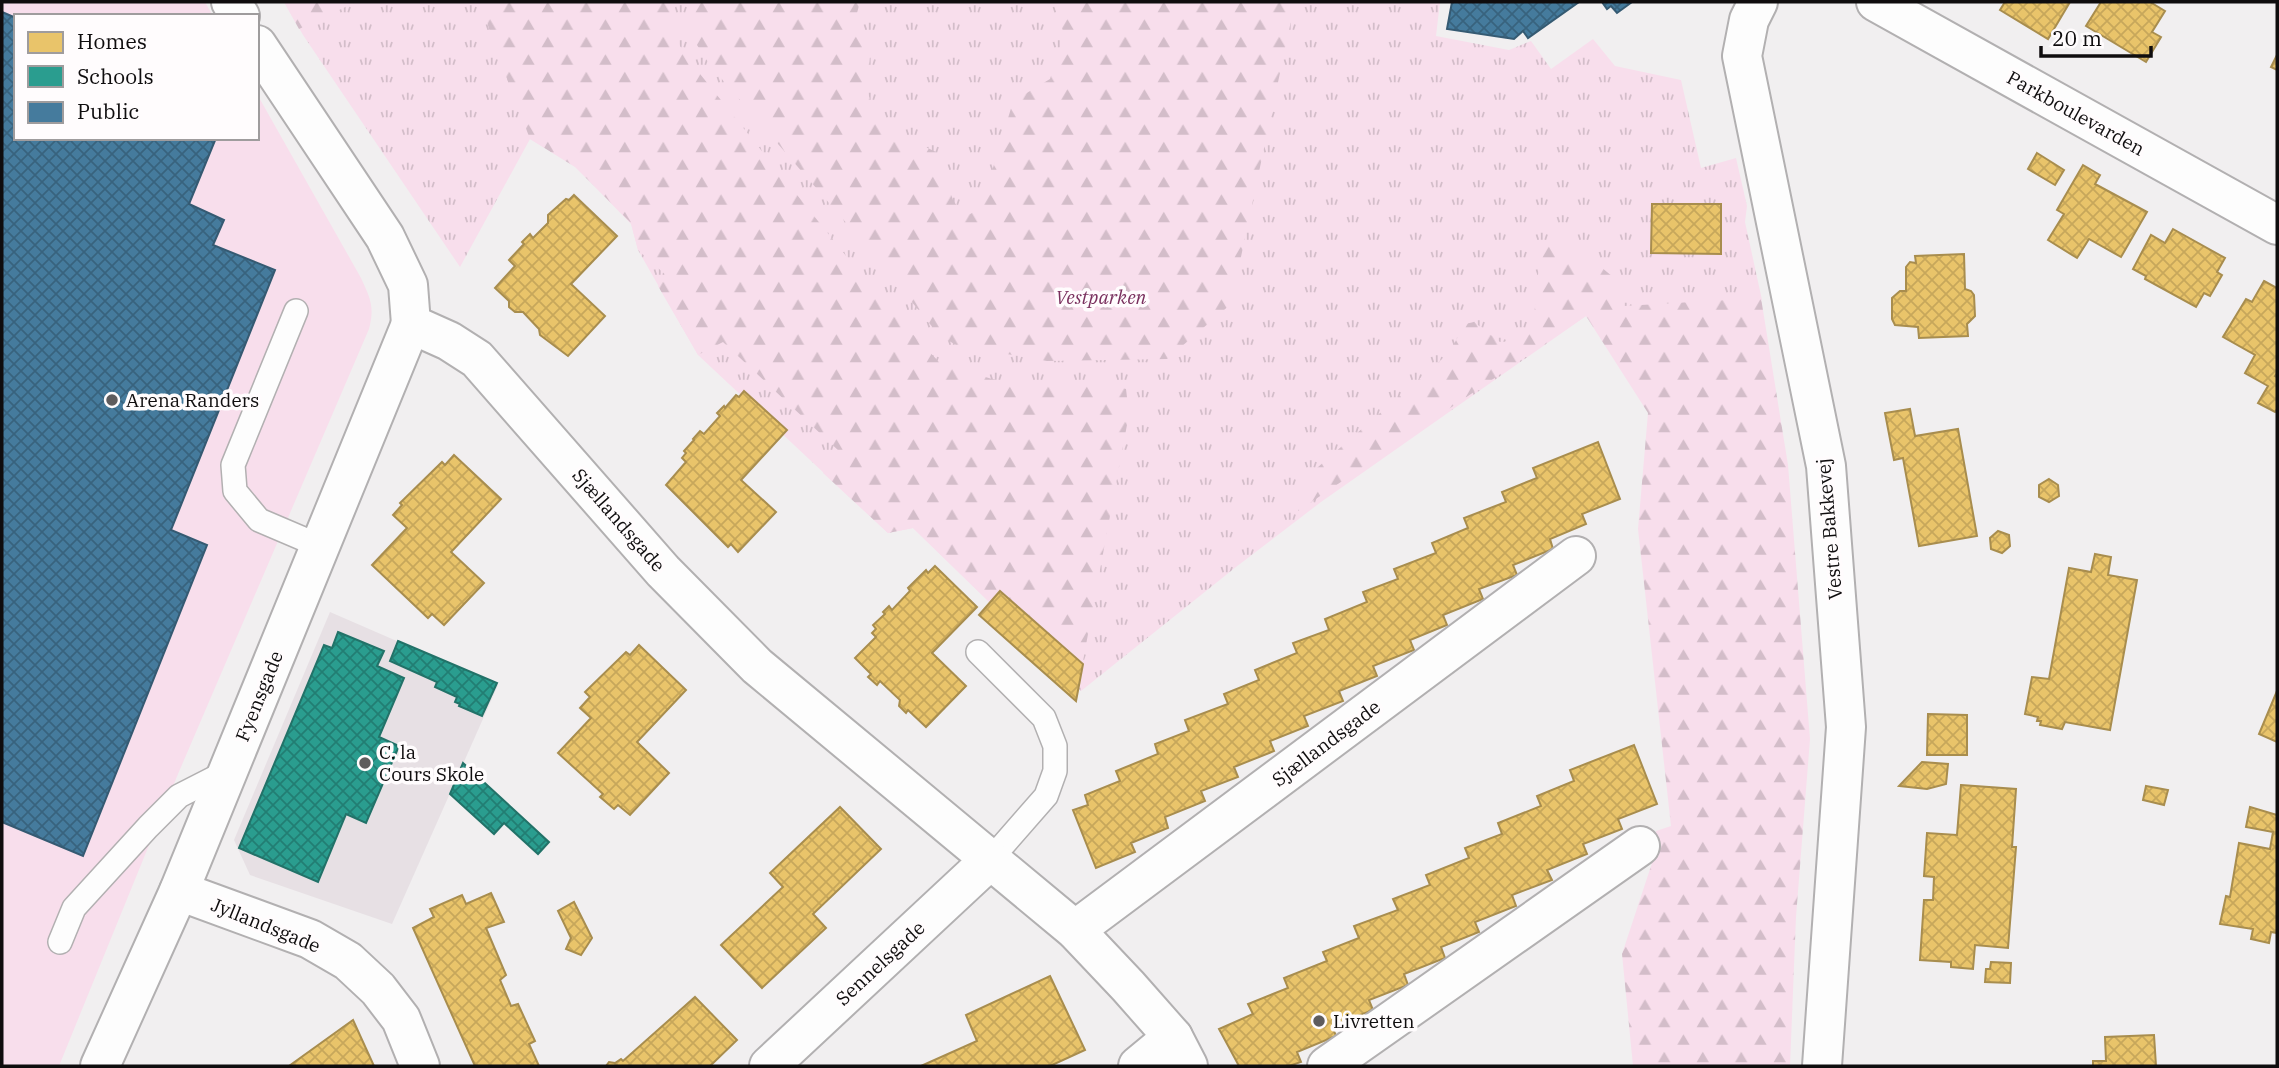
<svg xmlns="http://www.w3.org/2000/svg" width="2279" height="1068" viewBox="0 0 2279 1068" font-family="'IBM Plex Serif',serif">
	<defs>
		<pattern id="grass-tufts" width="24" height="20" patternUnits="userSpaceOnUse" patternTransform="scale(1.75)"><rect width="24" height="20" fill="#f8deec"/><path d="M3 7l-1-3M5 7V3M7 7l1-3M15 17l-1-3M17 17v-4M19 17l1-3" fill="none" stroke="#d3bdc9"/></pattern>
		<pattern id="forest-firs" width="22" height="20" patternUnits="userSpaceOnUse" patternTransform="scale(1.75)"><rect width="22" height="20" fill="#f8deec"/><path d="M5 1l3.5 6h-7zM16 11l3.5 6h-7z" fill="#d3bdc9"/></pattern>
		<pattern id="homes-cross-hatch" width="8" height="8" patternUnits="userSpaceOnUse" patternTransform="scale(1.75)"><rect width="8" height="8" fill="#e9c46a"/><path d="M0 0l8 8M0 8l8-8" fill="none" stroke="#c7a75b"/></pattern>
		<pattern id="schools-cross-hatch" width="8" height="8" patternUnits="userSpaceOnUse" patternTransform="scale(1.75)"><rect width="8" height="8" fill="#2a9d8f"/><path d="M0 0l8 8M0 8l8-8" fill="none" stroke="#227e73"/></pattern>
		<pattern id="public-cross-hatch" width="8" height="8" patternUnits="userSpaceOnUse" patternTransform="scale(1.75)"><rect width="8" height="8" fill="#457b9d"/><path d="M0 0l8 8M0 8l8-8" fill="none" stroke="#38637e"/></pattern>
	</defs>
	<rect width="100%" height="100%" fill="#f1eff0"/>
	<path fill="#e7e0e4" d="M330 612 498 685 392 924 250 875 234 840Z"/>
	<path fill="url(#grass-tufts)" d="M284 2H1440L1436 36 1509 50 1531 41 1551 69 1593 39 1615 66 1681 80 1701 168 1736 158 1747 206 1745 222 1762 300 1586 316 1321 502 1236 567 1081 691 913 528 888 533 698 355 638 250 631 224 576 167 530 139 460 267 303 35Z"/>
	<g fill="url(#forest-firs)">
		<path d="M284 2H356L299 29Z"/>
		<path d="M481 2H675L676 38 684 54 887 307 940 363 992 379 1038 386 1109 384 1126 389 1129 414 1083 661 1051 662 913 528 888 533 823 473 840 452 723 342 698 355 658 286 668 277 638 250 631 223 575 167 530 139 493 42Z"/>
		<path d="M689 2H860L857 13 871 44 867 91 878 120 891 134 909 139 936 152 953 200 964 217 976 211 989 181 1012 105 1025 94 1050 79 1064 34 1053 2H1295L1231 304 1167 359 1047 361 956 345 939 335 855 233 714 70C697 46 685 32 689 2Z"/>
		<path d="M1562 241 1579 258 1601 267 1613 277 1624 306 1761 298 1788 465 1810 739 1796 917 1790 1066H1633L1622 954 1652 863 1656 831 1671 826 1638 529 1648 413 1586 316 1298 511 1310 474 1449 353 1465 324 1474 322 1500 342 1515 341 1533 327 1539 265 1547 246Z"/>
	</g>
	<path fill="#f8deec" d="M2 2H205L213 16H16V138H257V94L361 278C370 298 375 306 369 329L178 774 59 1066H2Z"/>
	<g fill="url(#homes-cross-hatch)" stroke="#a88d4e" stroke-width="2">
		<path d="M2005 2H2070L2048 39 2000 10Z"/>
		<path d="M2101 2H2150L2165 11 2152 32 2161 37 2146 62 2086 26Z"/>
		<path d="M2277 55V70L2271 67Z"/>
		<path d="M2037 153 2064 170 2055 185 2028 169Z"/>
		<path d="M2083 165 2100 175 2095 184 2147 212 2121 257 2089 239 2077 258 2048 240 2064 214 2057 210Z"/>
		<path d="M574 195 617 236 571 284 605 316 568 356 540 335 539 329 523 312H515L509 307V301L495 288 515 266 509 260 524 244 522 242 530 234 533 238 548 223V215L566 199 569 200Z"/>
		<path d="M1652 204H1721V254L1651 253Z"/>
		<path d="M2173 229 2225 258 2217 272 2222 275 2210 296 2204 293 2196 307 2145 279 2146 276 2133 269 2151 235 2165 243Z"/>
		<path d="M1964 254 1965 289 1971 291 1974 295 1975 316 1967 324 1968 336 1919 338 1918 327 1895 325 1892 319V298L1900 291H1906V267L1910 262 1916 263 1915 256Z"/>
		<path d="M2264 281 2277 288V373L2275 376 2277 377V409L2275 412 2258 403 2268 386 2245 373 2255 355 2223 337 2246 299 2252 302Z"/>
		<path d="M744 391 787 430 741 480 776 512 738 552 731 544 728 547 666 485 686 462 682 458 686 453 684 451 694 440 693 439 700 431 704 434 720 416 717 413 724 406 725 408 736 395 739 397Z"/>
		<path d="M1910 409 1915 436 1958 429 1977 536 1919 546 1903 458 1894 460 1885 413Z"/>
		<path d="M1598 442 1620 499 1582 514 1586 524 1550 539 1553 549 1513 565 1517 575 1479 589 1483 599 1443 615 1447 625 1410 640 1414 650 1373 666 1377 676 1339 691 1343 701 1304 716 1308 726 1270 741 1274 751 1234 767 1238 777 1201 791 1205 801 1165 817 1168 828 1131 843 1135 852 1096 868 1073 810 1088 805 1085 795 1120 781 1116 771 1158 754 1155 744 1189 731 1185 720 1228 704 1224 694 1259 680 1255 670 1297 653 1293 643 1329 630 1325 619 1367 602 1363 592 1398 579 1394 569 1436 553 1432 543 1468 528 1464 518 1506 502 1502 492 1537 478 1533 468Z"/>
		<path d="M454 455 501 499 451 552 484 583 444 625 432 614 428 618 372 565 407 528 393 515 402 505 400 503 442 462 445 465Z"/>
		<path d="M2049 479 2058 485 2059 496 2049 502 2039 497V485Z"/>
		<path d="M1998 531 2009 535 2010 546 2002 553 1991 549 1990 538Z"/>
		<path d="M2095 554 2111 557 2108 575 2137 580 2110 730 2065 722 2062 729 2040 725 2041 721H2037L2038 717 2025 714 2032 677 2049 679 2069 568 2091 572Z"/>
		<path d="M935 566 977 607 932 653 966 686 926 727 908 710 906 713 899 706 900 700 880 681 877 685 868 677 871 674 855 658 876 637 872 633 876 629 873 625 885 614 883 612 889 606 892 610 910 591 908 588 926 570 928 573Z"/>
		<path d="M1000 591 1083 664 1076 701 979 615Z"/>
		<path d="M639 645 686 690 637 742 669 773 630 815 618 805 614 809 600 797 603 794 558 753 591 718 580 708 590 697 585 692 626 652 630 655Z"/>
		<path d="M2277 691V742L2259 734Z"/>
		<path d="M1928 714 1967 715V755H1927Z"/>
		<path d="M1634 745 1657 804 1618 819 1622 829 1583 844 1587 854 1547 870 1552 880 1512 895 1516 906 1475 922 1479 932 1441 947 1445 958 1404 974 1408 985 1369 1000 1373 1010 1332 1026 1336 1036 1297 1052 1301 1062 1289 1066H1239L1219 1029 1253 1014 1248 1004 1288 988 1284 978 1327 961 1323 952 1359 938 1354 926 1398 910 1393 899 1430 885 1426 875 1469 858 1465 848 1502 834 1498 823 1541 806 1537 796 1574 781 1570 770Z"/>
		<path d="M1922 762 1948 764 1946 784 1927 789 1899 786Z"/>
		<path d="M1961 785 2016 789 2012 847H2016L2008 948 1975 945 1973 969 1951 967V962L1920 960 1924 900H1933L1934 877 1924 876 1927 833 1957 835Z"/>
		<path d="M2146 786 2168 790 2164 805 2143 800Z"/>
		<path d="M840 807 881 849 813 914 826 928 762 988 721 945 783 887 770 873Z"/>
		<path d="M2250 807 2277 815V933L2271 932 2269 943 2251 939 2253 929 2220 924 2226 896 2230 897 2239 843 2270 849 2273 832 2246 827Z"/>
		<path d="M491 893 504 922 486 928 506 975 500 980 511 1006 518 1004 535 1041 529 1044 539 1066H475L413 928 434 917 430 909 462 895 466 904Z"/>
		<path d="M574 902 592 938 581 955 566 949 571 938 558 911Z"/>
		<path d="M1991 962 2011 963 2010 983 1985 982 1986 969H1990Z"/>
		<path d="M1050 976 1085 1050 1050 1066H921L977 1041 966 1015Z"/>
		<path d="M695 997 737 1040 710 1066H606L609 1062 615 1063 621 1059 623 1061Z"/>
		<path d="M353 1020 374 1066H289Z"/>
		<path d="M2154 1035 2156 1066H2093V1061H2106L2105 1037Z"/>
	</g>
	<g fill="url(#schools-cross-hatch)" stroke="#227268" stroke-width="2">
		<path d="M338 632 384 651 377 666 404 678 379 737 399 746 366 823 346 814 318 882 239 848 324 645 332 648Z"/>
		<path d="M398 641 497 683 482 716 459 706 460 704 455 702 457 697 435 687 437 682 390 661Z"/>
		<path d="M463 763 549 842 538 854 504 823 494 834 450 794Z"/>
	</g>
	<g fill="url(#public-cross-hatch)" stroke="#355a72" stroke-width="2">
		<path d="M1452 2H1579L1528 38 1523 31 1514 39 1447 29Z"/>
		<path d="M1602 2H1632L1617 13 1611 6 1607 9Z"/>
		<path d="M2 12 16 18V138H216L189 204 224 220 213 245 275 270 171 530 207 545 83 856 2 822Z"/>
	</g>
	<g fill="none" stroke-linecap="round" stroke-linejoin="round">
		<g stroke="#b2b0b1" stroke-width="26">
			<g id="service">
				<path d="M296 311 233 465 235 491 259 520 320 546"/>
				<path d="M978 652 1044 718 1055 746V771L1046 796 990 860"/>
				<path d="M60 942 74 908 148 827 179 796 228 771"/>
			</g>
		</g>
		<g stroke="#b2b0b1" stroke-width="42">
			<g id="minor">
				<path d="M231 2 240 16"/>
				<path d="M1758 2 1749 20 1742 56 1826 466 1846 727 1822 1066"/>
				<path d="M257 45 385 237 408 285 411 324 449 341 477 359 663 571 757 666 1075 930 1128 986 1173 1037 1188 1066"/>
				<path d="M179 891 310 939 348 961 378 989 401 1019 420 1066"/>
				<path d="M1075 930 1576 556"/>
				<path d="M100 1066 179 891 411 324"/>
				<path d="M769 1066 990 860"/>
				<path d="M1138 1066 1173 1037"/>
				<path d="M1327 1066 1640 846"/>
			</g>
		</g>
		<g stroke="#b2b0b1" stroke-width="42">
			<path id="tertiary" d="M1876 2 2277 225"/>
		</g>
		<use href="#service" stroke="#fdfdfd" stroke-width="23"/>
		<use href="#minor" stroke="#fdfdfd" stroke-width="38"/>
		<use href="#tertiary" stroke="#fdfdfd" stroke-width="38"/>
	</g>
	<g fill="#5e5c5d" stroke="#fffcfd" stroke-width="2.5">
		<circle cx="112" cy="400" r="7"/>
		<circle cx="365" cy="763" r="7"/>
		<circle cx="1319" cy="1021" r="7"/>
	</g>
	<g text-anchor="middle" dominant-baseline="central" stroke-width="7" stroke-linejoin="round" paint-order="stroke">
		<g font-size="19" fill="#0f0d0e" stroke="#fffcfd">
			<text transform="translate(2076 113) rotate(29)">Parkboulevarden</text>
			<text transform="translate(619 520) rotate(49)">Sjællandsgade</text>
			<text transform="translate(1829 529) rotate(-95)">Vestre Bakkevej</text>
			<text transform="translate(259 696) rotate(-68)">Fyensgade</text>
			<text transform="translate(1326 743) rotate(-37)">Sjællandsgade</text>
			<text transform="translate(266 925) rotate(22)">Jyllandsgade</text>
			<text transform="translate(880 963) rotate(-43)">Sennelsgade</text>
		</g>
		<g font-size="19" font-style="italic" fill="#792f5d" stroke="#fffcfd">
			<text x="1101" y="297">Vestparken</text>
		</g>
		<g font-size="19" fill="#0f0d0e" stroke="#fffcfd" text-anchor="start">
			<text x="126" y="400">Arena Randers</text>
			<text x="379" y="752">C. la<tspan x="379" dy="22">Cours Skole</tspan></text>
			<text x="1333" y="1021">Livretten</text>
		</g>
	</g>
	<rect width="2279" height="1068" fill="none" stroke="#0f0d0e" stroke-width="7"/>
	<rect x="14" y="14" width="245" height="126" fill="#fffcfd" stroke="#9f9c9d" stroke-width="2"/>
	<rect x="28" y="32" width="35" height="21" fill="#e9c46a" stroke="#9f9c9d" stroke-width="2"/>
	<text x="77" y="49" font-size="21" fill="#0f0d0e">Homes</text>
	<rect x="28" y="66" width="35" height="21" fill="#2a9d8f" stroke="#9f9c9d" stroke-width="2"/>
	<text x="77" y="84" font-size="21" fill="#0f0d0e">Schools</text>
	<rect x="28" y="102" width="35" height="21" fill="#457b9d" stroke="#9f9c9d" stroke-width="2"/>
	<text x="77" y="119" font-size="21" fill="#0f0d0e">Public</text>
	<path d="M2041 46v10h110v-10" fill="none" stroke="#0f0d0e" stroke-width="3.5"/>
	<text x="2052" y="46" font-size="21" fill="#0f0d0e" stroke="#fffcfd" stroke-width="5" paint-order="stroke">20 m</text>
</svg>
